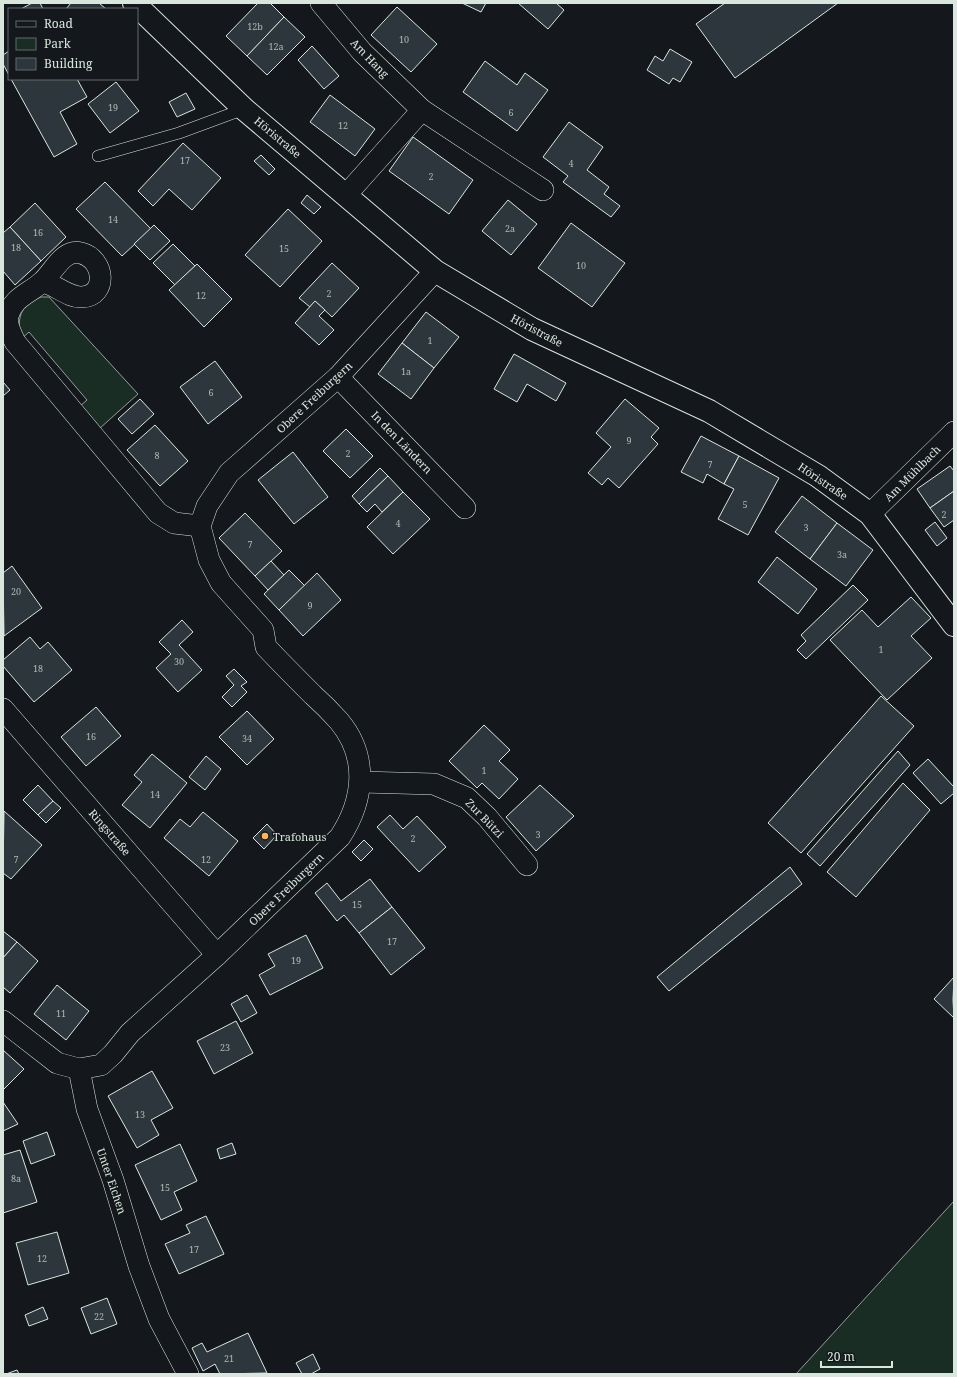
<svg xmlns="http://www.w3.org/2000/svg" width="957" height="1377" viewBox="0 0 957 1377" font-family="'Noto Serif',serif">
	<rect width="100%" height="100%" fill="#14181c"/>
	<g fill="#1a2d24" stroke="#939e99">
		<path d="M41 297H49L138 394 99 429 79 407 87 400 29 332 21 339C17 318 19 306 41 297Z"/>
		<path d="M954 1201V1374H796Z"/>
	</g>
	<g fill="#2c363c" stroke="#d8e6dc">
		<path d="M32 3H40L43 9H21Z"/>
		<path d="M71 3H99L106 9H66Z"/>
		<path d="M258 3H270L284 17 247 56 226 36Z"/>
		<path d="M462 3H486L481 12Z"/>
		<path d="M518 3H556L564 10 548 29Z"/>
		<path d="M725 3H838L735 78 696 24Z"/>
		<path d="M397 7 437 44 411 72 371 35Z"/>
		<path d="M284 17 305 37 267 75 247 56Z"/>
		<path d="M312 46 339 76 324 89 298 60Z"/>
		<path d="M670 49 692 62 680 82 673 78 669 84 647 70 655 56 663 61Z"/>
		<path d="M9 51V75L3 64V55Z"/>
		<path d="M485 61 517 85 525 73 548 90 517 131 463 92Z"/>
		<path d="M11 79H77L87 97 60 112 77 144 54 157Z"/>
		<path d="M116 82 139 111 110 133 88 104Z"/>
		<path d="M186 93 195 109 177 117 169 102Z"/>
		<path d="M330 95 375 129 355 156 310 122Z"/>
		<path d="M569 122 603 147 587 170 609 187 604 194 620 206 611 217 563 182 568 176 543 157Z"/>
		<path d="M413 137 473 180 449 214 389 171Z"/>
		<path d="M183 143 221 178 192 210 169 189 153 206 138 191Z"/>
		<path d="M261 155 275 169 269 175 254 161Z"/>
		<path d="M105 182 151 229 122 256 76 209Z"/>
		<path d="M307 195 321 207 314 214 301 203Z"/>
		<path d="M508 200 537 224 511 255 482 231Z"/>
		<path d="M35 203 66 237 41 261 10 227Z"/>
		<path d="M288 209 322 241 280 287 245 255Z"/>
		<path d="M571 223 625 263 592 307 538 268Z"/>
		<path d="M154 225 170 241 150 260 134 244Z"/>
		<path d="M10 227 41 261 15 285 3 271V233Z"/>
		<path d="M173 244 195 266 175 285 153 263Z"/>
		<path d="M332 263 359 288 332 317 315 301 310 307 299 298Z"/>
		<path d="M197 264 232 299 204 327 169 290Z"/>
		<path d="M315 301 325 310 319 316 334 330 319 345 295 323Z"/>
		<path d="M426 312 459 337 434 368 402 343Z"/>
		<path d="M402 343 434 368 411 399 378 374Z"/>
		<path d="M514 354 566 383 556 401 527 384 517 402 494 389Z"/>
		<path d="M215 361 242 397 208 424 180 387Z"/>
		<path d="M3 382 10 390 3 396Z"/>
		<path d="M140 399 154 414 132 434 118 419Z"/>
		<path d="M625 399 659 428 651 437 658 444 619 488 608 478 602 485 588 473 611 447 596 433Z"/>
		<path d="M155 425 188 461 160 486 127 450Z"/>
		<path d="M346 429 373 456 350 478 323 451Z"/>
		<path d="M701 436 739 456 724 484 707 474 703 483 681 472Z"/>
		<path d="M293 452 328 497 294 524 258 480Z"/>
		<path d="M739 456 779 478 748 535 718 519 734 489 724 484Z"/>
		<path d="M950 466 954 471V491L930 508 917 489Z"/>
		<path d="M380 468 388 476 359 504 352 496Z"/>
		<path d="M388 476 403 492 382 512 375 504 367 512 359 504Z"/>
		<path d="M954 491V520L944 527 930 508Z"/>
		<path d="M403 492 430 519 393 554 367 527Z"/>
		<path d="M802 496 837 523 810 559 775 532Z"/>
		<path d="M245 513 282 551 255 576 219 538Z"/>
		<path d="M935 522 947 538 937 546 925 530Z"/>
		<path d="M837 523 873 550 846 586 810 559Z"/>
		<path d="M777 557 817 589 798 614 758 582Z"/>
		<path d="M271 561 284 575 268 590 255 576Z"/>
		<path d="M12 566 42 608 4 636 3 573Z"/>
		<path d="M289 570 305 586 279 610 264 594Z"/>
		<path d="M317 573 341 600 303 636 279 610Z"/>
		<path d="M853 585 868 600 806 659 797 650 806 641 801 635Z"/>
		<path d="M911 597 931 618 911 636 932 658 887 700 830 640 862 610 878 627Z"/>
		<path d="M182 620 193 632 179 645 202 670 178 692 156 668 171 654 159 642Z"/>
		<path d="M30 637 40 649 48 642 72 670 34 702 3 666V660Z"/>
		<path d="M234 669 247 682 241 686 247 692 232 707 222 697 234 685 226 676Z"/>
		<path d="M881 696 914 726 801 853 768 823Z"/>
		<path d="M96 707 121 736 86 766 61 737Z"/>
		<path d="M247 711 274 739 247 765 219 737Z"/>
		<path d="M484 725 510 750 499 761 518 779 499 799 482 783 477 788 449 761Z"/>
		<path d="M898 751 910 765 820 866 807 854Z"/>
		<path d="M152 754 187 783 150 828 122 805 142 782 134 775Z"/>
		<path d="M206 756 221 769 205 790 189 777Z"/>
		<path d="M928 759 954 787V793L941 804 913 773Z"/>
		<path d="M903 783 930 810 856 897 827 872Z"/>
		<path d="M38 785 53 801 38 815 23 800Z"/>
		<path d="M540 785 574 816 536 851 506 817Z"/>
		<path d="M53 801 61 808 46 823 38 815Z"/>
		<path d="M4 811 42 845 11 879 3 873Z"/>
		<path d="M203 812 238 841 209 876 164 838 180 819 190 827Z"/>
		<path d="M390 815 403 829 417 816 446 847 419 872 377 827Z"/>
		<path d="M267 824 277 835 264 849 253 838Z"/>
		<path d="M364 840 373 849 361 861 352 852Z"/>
		<path d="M790 867 802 884 669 991 657 977Z"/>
		<path d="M370 879 392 907 359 933 344 915 337 921 315 893 327 883 341 901Z"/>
		<path d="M392 907 425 948 391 975 359 933Z"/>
		<path d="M3 931 17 942 3 958Z"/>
		<path d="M306 935 323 968 270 995 259 975 275 966 268 954Z"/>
		<path d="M17 942 38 961 10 993 3 987V958Z"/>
		<path d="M954 977 953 1000 954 1018 934 999Z"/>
		<path d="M57 985 89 1011 66 1040 34 1014Z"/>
		<path d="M247 995 257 1013 241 1022 231 1004Z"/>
		<path d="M236 1021 253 1053 214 1074 197 1041Z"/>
		<path d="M3 1050 24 1069 3 1090Z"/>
		<path d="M152 1071 173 1108 151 1120 159 1135 137 1148 108 1096Z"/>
		<path d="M3 1102 18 1124 3 1131Z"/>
		<path d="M47 1132 55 1155 31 1164 23 1141Z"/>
		<path d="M232 1143 236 1154 220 1159 217 1149Z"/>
		<path d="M180 1144 197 1181 174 1192 182 1210 161 1220 135 1165Z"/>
		<path d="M20 1150 37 1202 3 1213V1155Z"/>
		<path d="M206 1216 224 1254 179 1274 165 1244 190 1233 186 1225Z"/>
		<path d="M57 1232 69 1273 28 1285 16 1243Z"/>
		<path d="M107 1298 117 1324 91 1334 81 1308Z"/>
		<path d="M43 1307 48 1319 29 1326 25 1315Z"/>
		<path d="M248 1333 267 1373 220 1374 215 1364 203 1371 192 1348 202 1343 207 1352Z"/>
		<path d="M313 1354 320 1369 311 1374H302L296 1363Z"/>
		<path d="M17 1370 19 1374H6Z"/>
	</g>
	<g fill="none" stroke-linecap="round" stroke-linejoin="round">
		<g stroke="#d8e6dc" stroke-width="12">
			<path id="service" d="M98 156 179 133 244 109"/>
		</g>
		<g stroke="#d8e6dc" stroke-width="22">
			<g id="minor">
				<path d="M321 3 362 52 422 110 346 195"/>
				<path d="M422 110 543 190"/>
				<path d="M43 282C56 285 69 298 82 297 108 296 105 259 81 253 63 248 53 273 42 282 30 293 12 298 8 316 6 324 11 334 15 342L158 513 174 523 200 526"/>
				<path d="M338 377 465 508"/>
				<path d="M870 514 954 432"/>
				<path d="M3 709 217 955"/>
				<path d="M361 782 434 784 467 798 487 817 527 865"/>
				<path d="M3 1021 57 1063 79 1069 87 1109 113 1180 139 1266 159 1319 188 1374"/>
				<path d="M79 1069 101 1065 113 1054 130 1033 217 955 340 837C364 800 369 757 339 721 331 712 322 703 313 695 297 679 281 663 266 647L263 630 221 583 209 560 200 526 207 506 229 473 338 377 435 271"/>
			</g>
		</g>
		<g stroke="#d8e6dc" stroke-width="24">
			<path id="secondary" d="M134 3 244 109 435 271 532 329 709 411 818 476 870 514 954 625"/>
		</g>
		<use href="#service" stroke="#14181c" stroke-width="11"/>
		<use href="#minor" stroke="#14181c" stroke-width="21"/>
		<use href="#secondary" stroke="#14181c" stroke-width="22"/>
	</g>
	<circle fill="#ffb74d" stroke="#14181c" stroke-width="1.5" cx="265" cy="836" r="4"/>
	<g text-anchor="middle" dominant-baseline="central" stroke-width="3" stroke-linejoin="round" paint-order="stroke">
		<g font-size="9" fill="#adbab4">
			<text x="255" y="26">12b</text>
			<text x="404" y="39">10</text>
			<text x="276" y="46">12a</text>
			<text x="113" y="107">19</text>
			<text x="511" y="112">6</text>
			<text x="343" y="125">12</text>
			<text x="185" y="160">17</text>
			<text x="571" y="163">4</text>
			<text x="431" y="176">2</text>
			<text x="113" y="219">14</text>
			<text x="510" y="228">2a</text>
			<text x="38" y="232">16</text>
			<text x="16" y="247">18</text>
			<text x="284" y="248">15</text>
			<text x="581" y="265">10</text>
			<text x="329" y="293">2</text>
			<text x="201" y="295">12</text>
			<text x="430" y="340">1</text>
			<text x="406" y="371">1a</text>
			<text x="211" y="392">6</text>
			<text x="629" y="440">9</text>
			<text x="348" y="453">2</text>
			<text x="157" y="455">8</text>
			<text x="710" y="464">7</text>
			<text x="745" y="504">5</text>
			<text x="944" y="514">2</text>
			<text x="398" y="523">4</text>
			<text x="806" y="527">3</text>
			<text x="250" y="544">7</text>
			<text x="842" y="554">3a</text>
			<text x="16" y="591">20</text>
			<text x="310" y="605">9</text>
			<text x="881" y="649">1</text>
			<text x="179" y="661">30</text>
			<text x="38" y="668">18</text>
			<text x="91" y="736">16</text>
			<text x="247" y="738">34</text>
			<text x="484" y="770">1</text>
			<text x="155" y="794">14</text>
			<text x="538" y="834">3</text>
			<text x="413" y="838">2</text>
			<text x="16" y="859">7</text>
			<text x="206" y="859">12</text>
			<text x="357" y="904">15</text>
			<text x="392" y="941">17</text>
			<text x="296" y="960">19</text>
			<text x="61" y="1013">11</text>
			<text x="225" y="1047">23</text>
			<text x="140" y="1114">13</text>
			<text x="16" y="1178">8a</text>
			<text x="165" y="1187">15</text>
			<text x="194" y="1249">17</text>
			<text x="42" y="1258">12</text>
			<text x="99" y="1316">22</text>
			<text x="229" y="1358">21</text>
		</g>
		<g font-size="11" fill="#d8e6dc" stroke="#14181c">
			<text transform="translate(370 58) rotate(46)">Am Hang</text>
			<text transform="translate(278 137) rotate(40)">Höristraße</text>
			<text transform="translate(537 330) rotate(28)">Höristraße</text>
			<text transform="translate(314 397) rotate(-43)">Obere Freiburgern</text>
			<text transform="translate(402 442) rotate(46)">In den Ländern</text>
			<text transform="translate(912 473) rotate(-45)">Am Mühlbach</text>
			<text transform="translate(823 481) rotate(34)">Höristraße</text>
			<text transform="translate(485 818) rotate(46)">Zur Bützi</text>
			<text transform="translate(110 832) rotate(49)">Ringstraße</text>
			<text transform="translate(286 889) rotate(-44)">Obere Freiburgern</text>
			<text transform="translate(112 1181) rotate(71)">Unter Eichen</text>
		</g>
		<g font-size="11" fill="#d8e6dc" stroke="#14181c" text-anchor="start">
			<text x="273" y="836">Trafohaus</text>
		</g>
	</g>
	<rect width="957" height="1377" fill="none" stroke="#d8e6dc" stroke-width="8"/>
	<rect x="8" y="8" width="130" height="72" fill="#14181c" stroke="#626a69"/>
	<rect x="16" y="21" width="20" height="6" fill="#14181c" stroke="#626a69"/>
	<text x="44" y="28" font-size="12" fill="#d8e6dc">Road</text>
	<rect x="16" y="38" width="20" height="12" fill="#1a2d24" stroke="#626a69"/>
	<text x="44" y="48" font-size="12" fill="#d8e6dc">Park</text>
	<rect x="16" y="58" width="20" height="12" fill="#2c363c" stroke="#626a69"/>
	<text x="44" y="68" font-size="12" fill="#d8e6dc">Building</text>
	<path d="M821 1361v6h71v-6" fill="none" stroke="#d8e6dc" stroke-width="2"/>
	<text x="827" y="1361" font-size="12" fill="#d8e6dc" stroke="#14181c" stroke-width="3" paint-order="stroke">20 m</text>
</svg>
